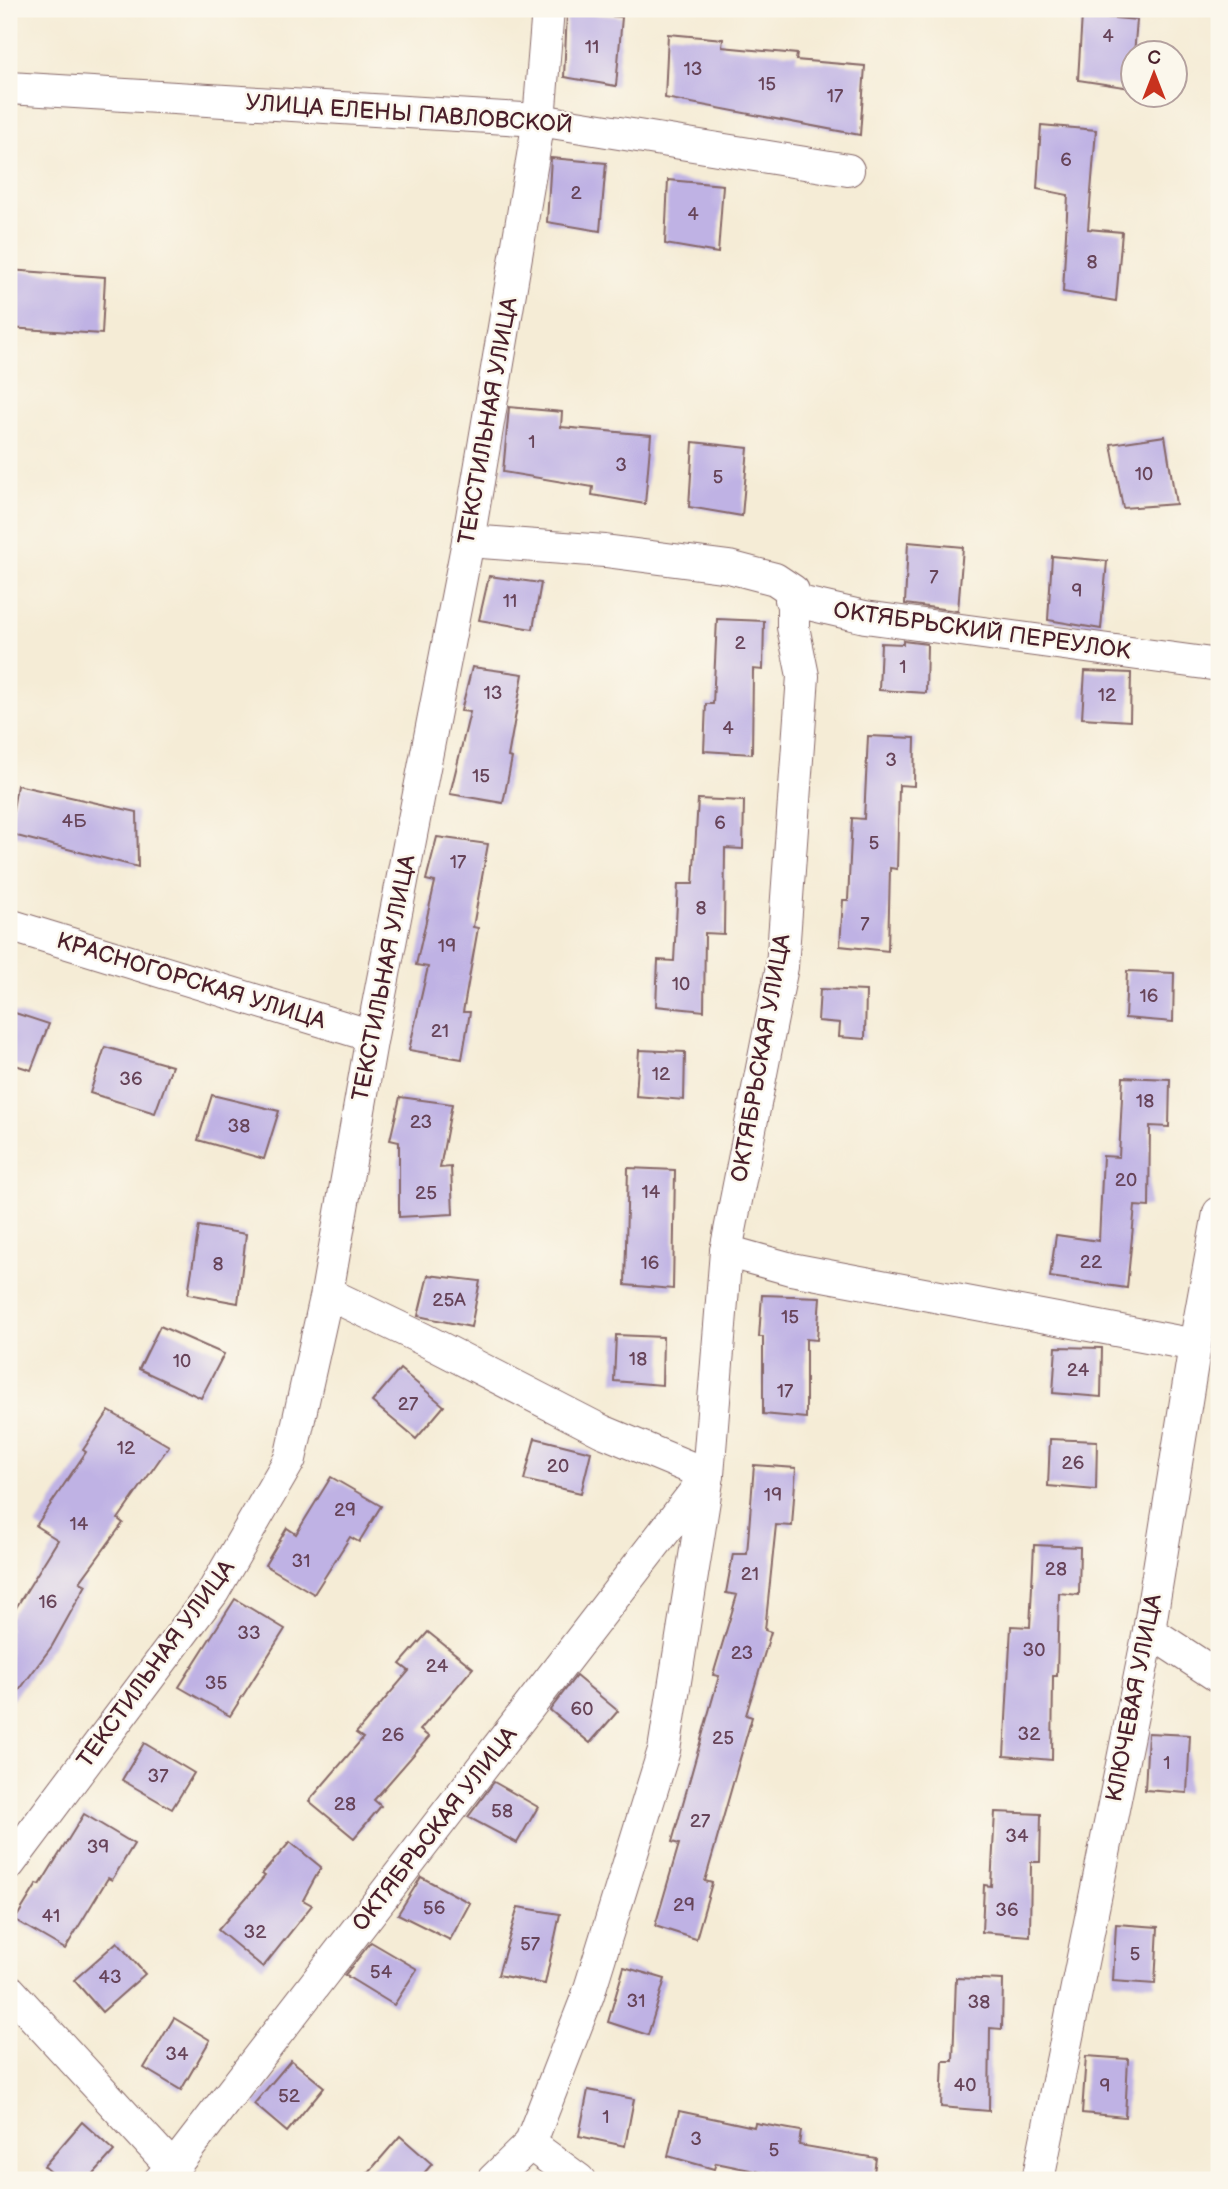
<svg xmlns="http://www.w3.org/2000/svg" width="1228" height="2189" viewBox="0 0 1228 2189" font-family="'Balsamiq Sans',sans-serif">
	<rect width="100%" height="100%" fill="#fbf7ec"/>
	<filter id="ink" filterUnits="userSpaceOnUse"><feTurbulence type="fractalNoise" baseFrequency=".0143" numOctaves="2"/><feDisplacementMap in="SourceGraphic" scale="14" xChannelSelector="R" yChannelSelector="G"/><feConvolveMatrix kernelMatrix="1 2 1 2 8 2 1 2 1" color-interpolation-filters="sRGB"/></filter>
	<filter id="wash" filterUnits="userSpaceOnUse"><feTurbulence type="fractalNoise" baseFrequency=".00686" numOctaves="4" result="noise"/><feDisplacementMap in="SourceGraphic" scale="28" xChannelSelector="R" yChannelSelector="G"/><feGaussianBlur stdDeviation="1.57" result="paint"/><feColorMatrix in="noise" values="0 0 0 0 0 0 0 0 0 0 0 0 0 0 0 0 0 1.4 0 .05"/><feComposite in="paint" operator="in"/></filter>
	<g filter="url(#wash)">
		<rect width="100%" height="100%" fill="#f5ecd6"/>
		<g id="blocks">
			<g fill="#bfb2e4">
				<path d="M567 12 622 17 616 86 564 77Z"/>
				<path d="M1082 15 1137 20 1131 88 1078 80Z"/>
				<path d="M668 34 723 39 722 47 797 54 796 60 865 66 860 135 665 98Z"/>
				<path d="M1041 125 1096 130 1088 229 1122 232 1116 301 1063 292 1068 195 1037 189Z"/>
				<path d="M551 158 606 163 600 231 547 222Z"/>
				<path d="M668 180 723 185 718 253 665 244Z"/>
				<path d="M9 270 105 277 102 334 9 328Z"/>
				<path d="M509 407 562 412 561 427 651 435 645 504 592 495 593 487 503 472Z"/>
				<path d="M1165 436 1176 504 1123 508 1111 444Z"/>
				<path d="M693 442 748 448 742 516 689 507Z"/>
				<path d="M908 542 963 547 958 611 905 604Z"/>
				<path d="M1052 556 1107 561 1101 629 1048 620Z"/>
				<path d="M489 576 541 583 533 629 479 620Z"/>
				<path d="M717 619 764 621 763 670 753 669 752 754 704 751 706 704H713Z"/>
				<path d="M903 641 927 644 926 693 879 690 881 643 903 644Z"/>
				<path d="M472 667 523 674 508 757 512 758 503 803 450 794 470 712 461 711Z"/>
				<path d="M1085 671 1131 673 1130 721 1082 718Z"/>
				<path d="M868 736 915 738 914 786 899 785 897 869 890 868 888 951 840 946 843 900H848L852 818 864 819Z"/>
				<path d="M17 785 137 812 138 867 9 834Z"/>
				<path d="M698 799 744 801 743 849 725 848 724 934 705 933 704 1011 656 1006 658 960 674 961 678 884H693Z"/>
				<path d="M437 837 488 844 473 927 478 928 463 1012H470L462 1059 409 1050 428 967 416 965 435 882 426 880Z"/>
				<path d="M1127 971 1174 973 1173 1022 1125 1018Z"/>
				<path d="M820 989 866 991 865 1039 839 1037 840 1023 818 1021Z"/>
				<path d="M9 1011 49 1024 31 1070 9 1063Z"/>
				<path d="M105 1047 172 1066 155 1113 90 1093Z"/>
				<path d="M639 1050 685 1052 684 1100 636 1096Z"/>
				<path d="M1123 1077 1170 1079 1169 1127 1150 1126 1149 1207 1135 1206 1127 1288 1050 1277 1056 1235 1099 1241 1103 1156 1119 1157Z"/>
				<path d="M212 1095 279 1111 264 1159 198 1140Z"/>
				<path d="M400 1097 452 1104 440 1168 451 1167 453 1214 399 1217V1142L390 1140Z"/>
				<path d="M628 1168 675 1170 673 1289 625 1285Z"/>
				<path d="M199 1226 246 1234 238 1303 188 1294Z"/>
				<path d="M428 1275 480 1281 471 1327 418 1316Z"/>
				<path d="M762 1295 820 1297 817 1340 806 1339V1418L763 1414V1337H759Z"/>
				<path d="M160 1326 224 1354 201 1398 139 1369Z"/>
				<path d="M616 1335 663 1337 662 1385 614 1381Z"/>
				<path d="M1056 1347 1102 1348 1101 1397 1053 1393Z"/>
				<path d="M400 1369 444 1406 416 1439 372 1402Z"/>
				<path d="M109 1411 169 1446 118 1519 123 1523 80 1582 86 1585 52 1646 9 1704V1619L58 1540 36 1526 86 1452 83 1450Z"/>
				<path d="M535 1438 591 1452 581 1493 524 1480Z"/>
				<path d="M1050 1439 1097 1441 1096 1490 1048 1486Z"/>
				<path d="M754 1465 796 1468 792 1526 776 1525 765 1630 771 1632 746 1715 752 1717 705 1881 712 1883 696 1939 655 1926 679 1844 672 1842 719 1676 713 1675 737 1595 726 1593 733 1554H747Z"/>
				<path d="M331 1477 381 1506 359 1542 350 1537 314 1594 265 1565 287 1528 296 1534Z"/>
				<path d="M1034 1545 1080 1547 1079 1595 1059 1593 1057 1676H1053L1052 1760 1004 1756 1011 1626 1030 1627Z"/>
				<path d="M235 1599 285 1629 230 1716 179 1687Z"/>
				<path d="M428 1632 473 1668 420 1730 429 1737 374 1800 381 1806 354 1838 309 1801 363 1738 356 1733 409 1671 400 1664Z"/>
				<path d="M576 1676 618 1711 590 1743 550 1710Z"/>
				<path d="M1148 1733 1190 1735 1187 1793 1145 1790Z"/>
				<path d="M144 1743 194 1773 172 1809 122 1780Z"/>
				<path d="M494 1782 538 1807 517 1843 468 1817Z"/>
				<path d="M995 1812 1041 1814 1040 1862H1031L1030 1936 982 1932 984 1885 991 1886Z"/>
				<path d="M84 1814 134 1844 112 1880 108 1878 65 1949 15 1920 37 1884 40 1885Z"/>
				<path d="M290 1842 321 1867 303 1900 312 1905 263 1967 218 1930 265 1876 262 1874Z"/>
				<path d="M421 1877 470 1903 450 1940 398 1914Z"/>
				<path d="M518 1907 560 1914 545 1984 498 1975Z"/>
				<path d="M1116 1924 1158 1927 1155 1984 1113 1981Z"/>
				<path d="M117 1942 145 1974 102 2012 74 1980Z"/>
				<path d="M371 1942 417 1969 394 2005 345 1975Z"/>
				<path d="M624 1967 665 1979 648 2035 608 2022Z"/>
				<path d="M956 1978 1003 1980 1002 2029 990 2028 989 2111 941 2107 943 2061H953Z"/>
				<path d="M174 2018 210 2040 181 2090 144 2068Z"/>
				<path d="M1086 2056 1128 2059 1125 2117 1082 2113Z"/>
				<path d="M291 2060 324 2087 287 2132 254 2104Z"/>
				<path d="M588 2090 634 2099 625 2146 579 2136Z"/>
				<path d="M679 2111 754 2127 755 2123 801 2131 799 2145 876 2158 873 2180H799L716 2163 714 2169 668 2156Z"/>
				<path d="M82 2122 114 2151 88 2180H60L44 2166Z"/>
				<path d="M400 2136 432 2164 418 2180H362Z"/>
			</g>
		</g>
	</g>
	<g filter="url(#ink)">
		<use href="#blocks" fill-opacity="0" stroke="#866767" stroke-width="2"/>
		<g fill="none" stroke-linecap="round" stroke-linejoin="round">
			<g stroke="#866767" stroke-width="34">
				<g id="minor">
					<path d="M9 88 539 120 848 170"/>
					<path d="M468 541 605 551 729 567 775 579 793 591V627L803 676 782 967 726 1251 708 1475 664 1750 588 1995 530 2144 493 2180"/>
					<path d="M791 600 865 617 1219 665"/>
					<path d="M9 925 372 1036"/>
					<path d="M726 1251 791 1269 1195 1345"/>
					<path d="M1149 1631 1219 1677"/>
					<path d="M9 1864 213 1592 290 1459 327 1293 372 1036 468 541 539 120 548 9"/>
					<path d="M9 1990 173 2168"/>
					<path d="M530 2144 579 2180"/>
					<path d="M160 2180 173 2168 708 1475 602 1431 423 1339 327 1293"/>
					<path d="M1038 2180 1149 1631 1195 1345 1219 1213"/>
				</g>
			</g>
			<use href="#minor" stroke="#fff" stroke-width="32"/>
		</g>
	</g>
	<g text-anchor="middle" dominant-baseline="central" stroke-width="5" stroke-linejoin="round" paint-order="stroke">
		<g font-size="19" fill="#674459">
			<text x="1108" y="36">4</text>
			<text x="592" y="47">11</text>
			<text x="693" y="69">13</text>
			<text x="767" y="84">15</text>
			<text x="835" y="96">17</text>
			<text x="1066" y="160">6</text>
			<text x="576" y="193">2</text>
			<text x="693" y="214">4</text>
			<text x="1092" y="262">8</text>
			<text x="532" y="442">1</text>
			<text x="621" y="465">3</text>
			<text x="1144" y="474">10</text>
			<text x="718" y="477">5</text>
			<text x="934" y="577">7</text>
			<text x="1077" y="591">9</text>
			<text x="510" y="601">11</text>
			<text x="740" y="643">2</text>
			<text x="903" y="667">1</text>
			<text x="493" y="693">13</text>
			<text x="1107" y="695">12</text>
			<text x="728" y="728">4</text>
			<text x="891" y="760">3</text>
			<text x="481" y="776">15</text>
			<text x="74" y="821">4Б</text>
			<text x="720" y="823">6</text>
			<text x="874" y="843">5</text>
			<text x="458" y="862">17</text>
			<text x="701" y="908">8</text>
			<text x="865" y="924">7</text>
			<text x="447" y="946">19</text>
			<text x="681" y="984">10</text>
			<text x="1149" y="996">16</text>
			<text x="440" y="1031">21</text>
			<text x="661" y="1074">12</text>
			<text x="131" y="1079">36</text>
			<text x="1145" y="1101">18</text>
			<text x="421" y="1122">23</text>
			<text x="239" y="1126">38</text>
			<text x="1126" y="1180">20</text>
			<text x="651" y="1192">14</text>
			<text x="426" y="1193">25</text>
			<text x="1091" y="1262">22</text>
			<text x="650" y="1263">16</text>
			<text x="218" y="1264">8</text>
			<text x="449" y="1300">25А</text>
			<text x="790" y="1317">15</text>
			<text x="638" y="1359">18</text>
			<text x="182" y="1361">10</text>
			<text x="1078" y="1370">24</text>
			<text x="785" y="1391">17</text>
			<text x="408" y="1404">27</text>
			<text x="126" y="1448">12</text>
			<text x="1073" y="1463">26</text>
			<text x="558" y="1466">20</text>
			<text x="773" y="1495">19</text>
			<text x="345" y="1510">29</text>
			<text x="79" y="1524">14</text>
			<text x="301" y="1561">31</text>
			<text x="1056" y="1569">28</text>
			<text x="750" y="1574">21</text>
			<text x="48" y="1602">16</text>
			<text x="249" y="1633">33</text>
			<text x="1034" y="1650">30</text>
			<text x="742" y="1653">23</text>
			<text x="437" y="1666">24</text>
			<text x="216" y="1683">35</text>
			<text x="582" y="1709">60</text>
			<text x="1029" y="1734">32</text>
			<text x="393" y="1735">26</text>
			<text x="723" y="1738">25</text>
			<text x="1167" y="1763">1</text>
			<text x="158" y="1776">37</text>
			<text x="345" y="1804">28</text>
			<text x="502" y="1811">58</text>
			<text x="700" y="1821">27</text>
			<text x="1017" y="1836">34</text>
			<text x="98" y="1847">39</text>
			<text x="684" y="1905">29</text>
			<text x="434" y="1908">56</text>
			<text x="1007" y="1910">36</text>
			<text x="51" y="1916">41</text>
			<text x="255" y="1932">32</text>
			<text x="530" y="1944">57</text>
			<text x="1135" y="1954">5</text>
			<text x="381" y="1972">54</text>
			<text x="110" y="1977">43</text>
			<text x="636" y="2001">31</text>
			<text x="979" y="2002">38</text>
			<text x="177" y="2054">34</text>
			<text x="965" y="2085">40</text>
			<text x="1105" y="2086">9</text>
			<text x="289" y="2096">52</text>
			<text x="606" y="2117">1</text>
			<text x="696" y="2139">3</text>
			<text x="774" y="2150">5</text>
		</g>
		<g font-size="23" fill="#4a1f2b" stroke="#fbf7ec">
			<text transform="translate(409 114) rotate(4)">УЛИЦА ЕЛЕНЫ ПАВЛОВСКОЙ</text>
			<text transform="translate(488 421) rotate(-80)">ТЕКСТИЛЬНАЯ УЛИЦА</text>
			<text transform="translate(982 631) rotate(8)">ОКТЯБРЬСКИЙ ПЕРЕУЛОК</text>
			<text transform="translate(384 978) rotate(-79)">ТЕКСТИЛЬНАЯ УЛИЦА</text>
			<text transform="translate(191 981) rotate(17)">КРАСНОГОРСКАЯ УЛИЦА</text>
			<text transform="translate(761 1058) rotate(-80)">ОКТЯБРЬСКАЯ УЛИЦА</text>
			<text transform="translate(156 1664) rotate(-54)">ТЕКСТИЛЬНАЯ УЛИЦА</text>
			<text transform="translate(1134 1698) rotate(-79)">КЛЮЧЕВАЯ УЛИЦА</text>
			<text transform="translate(435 1829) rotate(-52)">ОКТЯБРЬСКАЯ УЛИЦА</text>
		</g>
	</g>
	<rect width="1228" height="2189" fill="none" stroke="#fbf7ec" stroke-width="35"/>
	<g transform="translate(1154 74)"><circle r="33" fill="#fbf7ec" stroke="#b4a19f" stroke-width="2"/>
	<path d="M0-5L12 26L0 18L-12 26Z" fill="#c8321e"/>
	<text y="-10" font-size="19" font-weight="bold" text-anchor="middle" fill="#4a1f2b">С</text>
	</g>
</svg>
